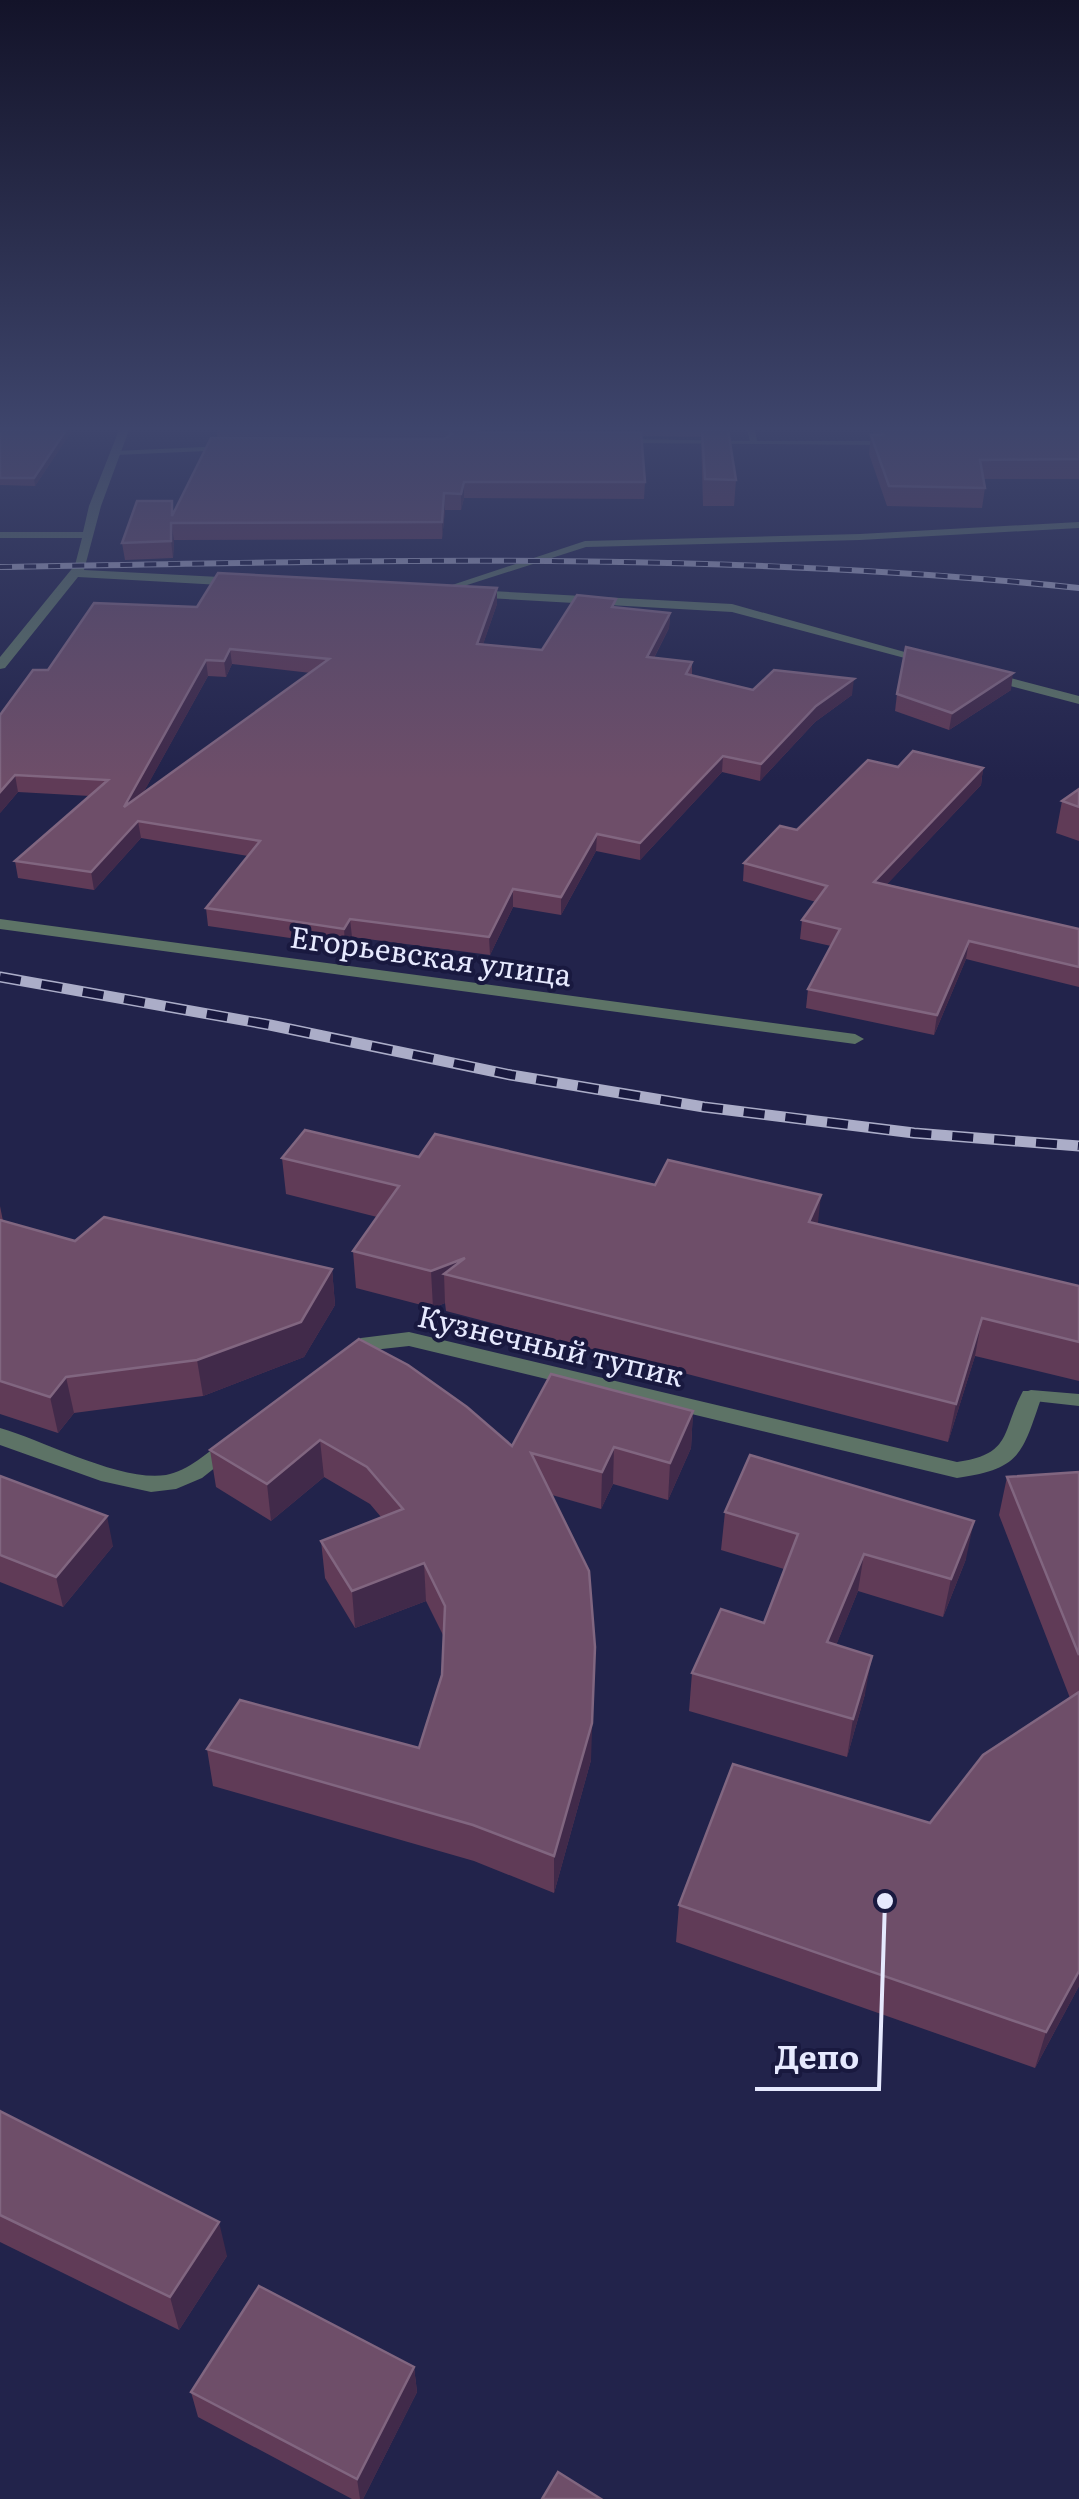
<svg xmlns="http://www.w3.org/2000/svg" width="1079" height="2499" viewBox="0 0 1079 2499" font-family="Literata,serif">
	<rect width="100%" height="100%" fill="#22234b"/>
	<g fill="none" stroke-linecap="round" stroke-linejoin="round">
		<g fill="#5d7366" fill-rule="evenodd">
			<path d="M747 430H755L757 441H888L892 443 888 445 623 443 619 441 623 439 750 441Z"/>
			<path d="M226 446 229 450 115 455 111 453 115 451Z"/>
			<path d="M1079 522V528L860 540 586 547 439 594 431 592 585 541 860 534Z"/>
			<path d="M1031 1390 1079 1394V1406L1025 1400 1023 1396 1025 1392Z"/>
		</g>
		<g fill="#5d7366" fill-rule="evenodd">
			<path d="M119 430H129L101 506 84 570 239 578 245 582 239 586 78 577 5 668 0 669V657L75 565 82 538H0V532H83L89 506Z"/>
			<path d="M473 590 732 604 937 661 931 665 732 612 469 597 467 594Z"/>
			<path d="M988 672 1079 696V704L983 679V673Z"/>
			<path d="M0 919 855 1034 864 1039 855 1044 0 929Z"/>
			<path d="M409 1332 957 1462C1013 1454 1001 1432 1023 1391H1039L1042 1396C1022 1453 1022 1469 957 1478L409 1346 373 1350 349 1364 338 1357 361 1338Z"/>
			<path d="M0 1428C45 1441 121 1482 166 1475 188 1471 209 1452 226 1438H242L245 1444 202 1478 176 1489 151 1492 101 1481 0 1445Z"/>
		</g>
		<g stroke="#abadc8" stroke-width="6">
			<path id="rail-far1" d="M0 567C363 561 717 550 1079 588"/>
		</g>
		<g stroke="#abadc8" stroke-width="11">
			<path id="rail" d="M0 977 270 1025 511 1075 704 1107 914 1133 1079 1146"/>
		</g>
		<use href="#rail-far1" stroke="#19193f" stroke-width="4" stroke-dasharray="12" stroke-linecap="butt"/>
		<use href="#rail" stroke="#19193f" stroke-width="8" stroke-dasharray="21" stroke-linecap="butt"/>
	</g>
	<g fill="#603b57" fill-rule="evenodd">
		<path d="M0 430 71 432 35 486 0 485Z"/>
		<path d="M217 430H479V432L645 482 644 499 464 498 461 510H445L442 539 174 540 173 558 125 560 122 543 173 513 217 438Z"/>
		<path d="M642 430H728L736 480 734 506H703L701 437 642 436Z"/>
		<path d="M872 430H1079V479H983L985 488 982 508 887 506 869 454 871 435H874Z"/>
		<path d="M497 588V604L483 644 542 650 616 607 670 613 669 628 654 658 692 662V675L753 690 852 695 815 722 760 781 722 772 640 860 596 851 561 915 513 907 490 955 352 937 345 946 208 926 206 908 248 856 141 838 94 890 18 878 15 861 90 796 18 792 0 813 48 670 197 607ZM232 664 311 673 143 793 208 676 226 677Z"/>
		<path d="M1011 690 949 730 895 711 897 694Z"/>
		<path d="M898 767 983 768 981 785 887 884 1079 929V987L966 959 934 1035 806 1008 808 989 831 946 800 939 802 920 816 902 743 881 744 863Z"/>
		<path d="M1079 789V841L1056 833 1062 801Z"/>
		<path d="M419 1157 818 1224 1079 1286V1381L975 1356 948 1442 446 1311 445 1303 433 1308 356 1288 353 1251 377 1217 286 1194 282 1158Z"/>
		<path d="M0 1206 3 1221 75 1241 332 1269 335 1305 304 1357 203 1396 74 1413 58 1433 0 1414Z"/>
		<path d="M359 1339 512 1446 693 1411 691 1448 668 1500 613 1484 601 1509 552 1495 591 1760 554 1893 474 1861 213 1786 207 1749 419 1748 442 1675 444 1637 426 1601 355 1628 325 1578 321 1541 381 1517 370 1504 324 1477 271 1521 216 1487 210 1450Z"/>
		<path d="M1079 1472V1986L1035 2068 676 1942 679 1905 930 1823 1070 1698 999 1515 1007 1477Z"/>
		<path d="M0 1476 113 1546 63 1607 0 1582Z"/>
		<path d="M725 1512 966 1559 943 1617 858 1591 836 1645 865 1694 847 1757 689 1711 692 1673 764 1623 784 1569 721 1550Z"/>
		<path d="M0 2111 227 2256 179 2330 0 2242Z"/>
		<path d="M414 2367 417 2392 363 2499H352L198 2417 191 2392Z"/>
	</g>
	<g fill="#412a4a">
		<path d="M66 430H71V432L35 486 34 478Z"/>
		<path d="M464 482V498L461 510V494Z"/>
		<path d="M444 493 445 510 442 539V522Z"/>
		<path d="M171 523 174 540 173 558 171 541Z"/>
		<path d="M497 588V604L478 659 477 644Z"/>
		<path d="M670 613 669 628 646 673 647 657Z"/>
		<path d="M230 649 232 664 226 677 224 661Z"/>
		<path d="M206 660 208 676 126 824 124 807Z"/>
		<path d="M1013 673 1011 690 949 730 952 713Z"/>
		<path d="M854 679 852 695 815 722 760 781 761 764 816 706Z"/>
		<path d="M723 756 722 772 640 860V843Z"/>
		<path d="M983 768 981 785 872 900 874 882Z"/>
		<path d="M15 775 18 792 0 813V792Z"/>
		<path d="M138 821 141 838 94 890 91 872Z"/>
		<path d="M597 834 596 851 561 915V897Z"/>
		<path d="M513 889V907L490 955 489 937Z"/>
		<path d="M350 919 352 937 345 946 344 929Z"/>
		<path d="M969 941 966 959 934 1035 937 1015Z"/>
		<path d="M821 1195 817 1232 809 1222Z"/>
		<path d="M465 1258 444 1274 445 1303 433 1308 431 1271Z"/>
		<path d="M332 1269 335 1305 304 1357 203 1396 197 1360Z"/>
		<path d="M982 1318 975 1356 948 1442 956 1404Z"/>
		<path d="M66 1377 74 1413 58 1433 50 1397Z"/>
		<path d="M693 1411 691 1448 668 1500 670 1463Z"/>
		<path d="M320 1440 324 1477 271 1521 267 1484Z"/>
		<path d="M614 1447 613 1484 601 1509 602 1472Z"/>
		<path d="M107 1516 113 1546 63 1607 56 1577Z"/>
		<path d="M974 1521 966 1559 943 1617 951 1579Z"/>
		<path d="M864 1554 858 1591 822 1680 827 1642Z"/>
		<path d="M424 1563 426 1601 355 1628 352 1591Z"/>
		<path d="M595 1647 591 1760 554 1893V1856Z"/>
		<path d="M872 1656 865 1694 847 1757 853 1719Z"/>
		<path d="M1079 1971V1986L1035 2068 1046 2032Z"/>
		<path d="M219 2222 227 2256 179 2330 170 2297Z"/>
		<path d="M414 2367 417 2392 363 2499H360L357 2479Z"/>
	</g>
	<g fill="#6e4e69" stroke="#816680" stroke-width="2.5" fill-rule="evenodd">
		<path d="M0 430H66L34 478H0Z"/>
		<path d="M447 430H478V432H641L645 482H464L461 494 444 493 442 522 171 523V541L122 543 137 501H172V516L211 438 444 439 452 434Z"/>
		<path d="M702 430H728L736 480 705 479Z"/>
		<path d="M881 430H1079V459L980 460 985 488 889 486 871 435H883Z"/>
		<path d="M218 573 497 588 477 644 542 650 577 595 616 599 612 607 670 613 647 657 692 662 686 674 753 690 774 670 854 679 816 706 761 764 723 756 640 843 597 834 561 897 513 889 489 937 350 919 344 929 206 908 260 841 138 821 91 872 15 861 108 780 15 775 0 792V715L33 670H48L94 603 197 607ZM230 649 329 659 124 807 206 660 224 661Z"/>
		<path d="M906 647 1013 673 952 713 897 694Z"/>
		<path d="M913 751 983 768 874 882 1079 929V967L969 941 937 1015 808 989 840 929 802 920 827 886 744 863 780 826 797 830 868 760 898 767Z"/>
		<path d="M1079 789V807L1062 801Z"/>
		<path d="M305 1130 419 1157 435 1134 655 1185 668 1160 821 1195 809 1222 1079 1286V1342L982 1318 956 1404 444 1274 465 1258 431 1271 353 1251 399 1186 282 1158Z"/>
		<path d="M104 1217 332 1269 301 1322 197 1360 66 1377 50 1397 0 1381V1220L75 1241Z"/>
		<path d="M359 1339 408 1365 467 1407 512 1446 551 1374 693 1411 670 1463 614 1447 602 1472 531 1453 589 1571 595 1647 592 1723 554 1856 473 1825 207 1749 240 1700 419 1748 442 1675 445 1606 424 1563 352 1591 321 1541 403 1509 367 1467 320 1440 267 1484 210 1450Z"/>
		<path d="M750 1455 974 1521 951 1579 864 1554 827 1642 872 1656 853 1719 692 1673 721 1609 764 1623 798 1534 725 1512Z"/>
		<path d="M1079 1472V1655L1007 1477Z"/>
		<path d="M0 1476 107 1516 56 1577 0 1555Z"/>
		<path d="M1079 1692V1971L1046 2032 679 1905 733 1764 930 1823 983 1755Z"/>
		<path d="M0 2111 219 2222 170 2297 0 2215Z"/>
		<path d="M259 2286 414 2367 357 2479 191 2392Z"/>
		<path d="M558 2472 601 2499H542Z"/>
	</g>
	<linearGradient id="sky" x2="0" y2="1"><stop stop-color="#131329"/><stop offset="0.55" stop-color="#3e456c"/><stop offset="1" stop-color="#3e456c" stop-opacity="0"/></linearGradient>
	<rect width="1079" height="780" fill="url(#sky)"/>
	<g text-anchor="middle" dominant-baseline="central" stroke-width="8" stroke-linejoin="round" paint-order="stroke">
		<g font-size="30" fill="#e6e9fe" stroke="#19193f">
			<text transform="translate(431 954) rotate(8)">Егорьевская улица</text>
			<text transform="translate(551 1344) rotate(13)">Кузнечный тупик</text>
		</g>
	</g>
	<path fill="none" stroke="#e6e9fe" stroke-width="4" d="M885 1901L879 2089H755"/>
	<circle fill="#e6e9fe" stroke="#19193f" stroke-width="4" cx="885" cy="1901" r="10"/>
	<g font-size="32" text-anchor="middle" font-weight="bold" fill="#e6e9fe" stroke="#19193f" stroke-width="8" stroke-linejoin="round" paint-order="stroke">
		<text x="817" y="2069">Депо</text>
	</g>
</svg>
